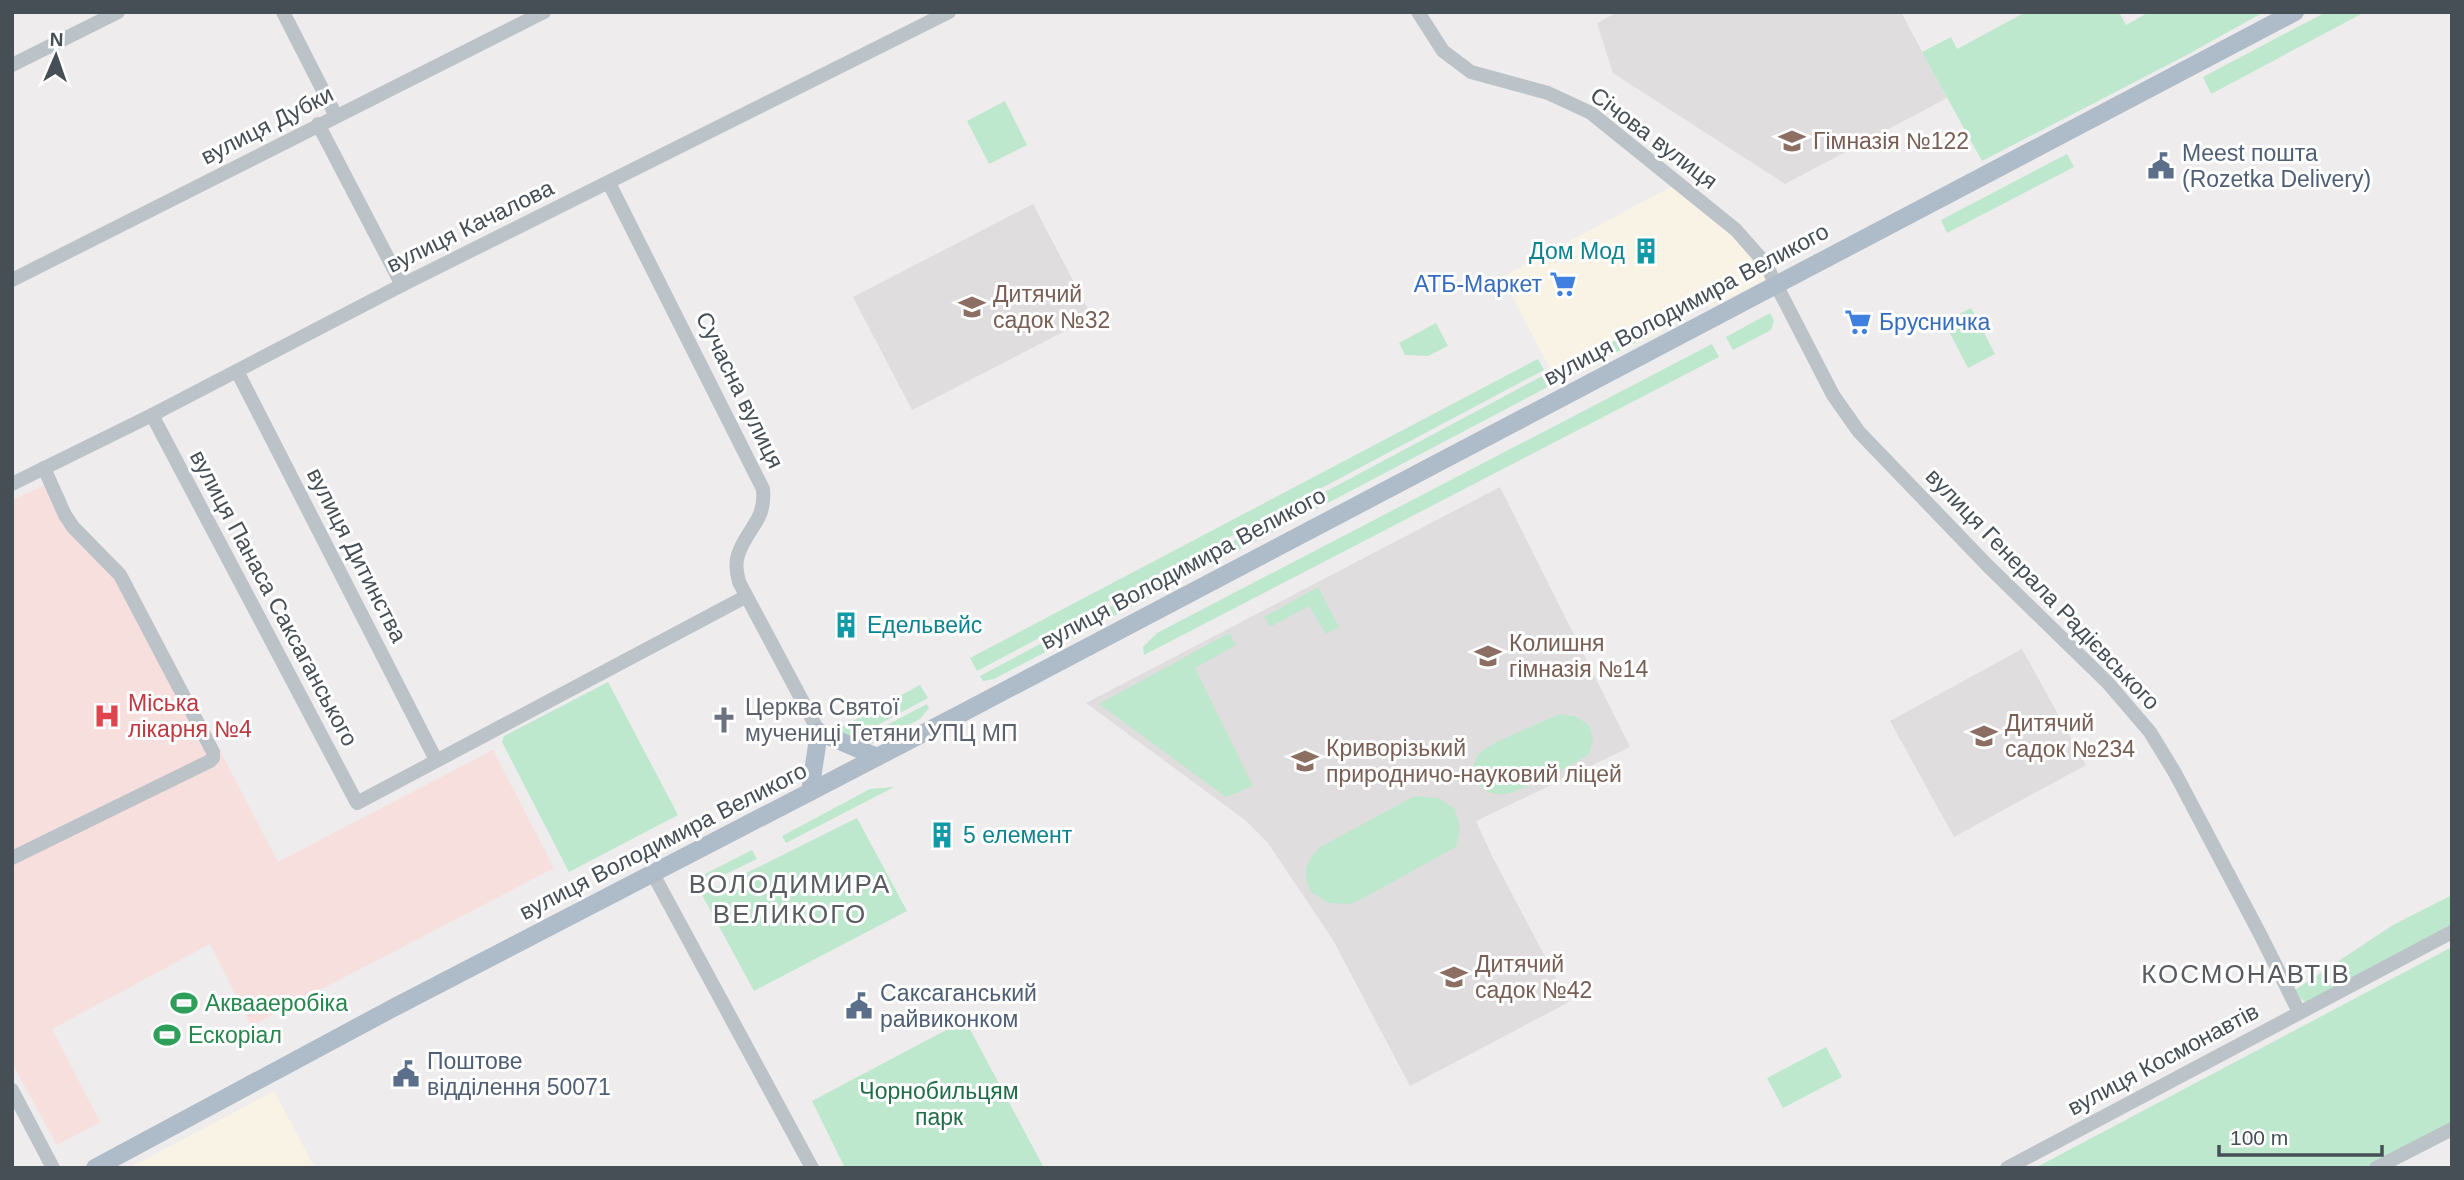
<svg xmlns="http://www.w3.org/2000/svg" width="2464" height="1180" viewBox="0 0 2464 1180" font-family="Arial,sans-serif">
	<rect width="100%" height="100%" fill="#eeecec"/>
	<g fill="#f9f3e5">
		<path d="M1678 183 1736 230 1772 276 1713 306 1699 305 1665 321 1662 331 1558 384 1502 277Z"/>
		<path d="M274 1091 315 1168H129Z"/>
	</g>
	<g fill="#dfdddd">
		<path d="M1618 12H1901L1947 98 1785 184 1613 73 1597 23Z"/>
		<path d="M1033 204 1092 317 912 410 853 297Z"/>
		<path d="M1500 487 1630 747 1476 821 1492 856 1569 1002 1410 1086 1333 940 1268 843 1245 820 1086 703Z"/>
		<path d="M2022 649 2086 765 1954 837 1890 721Z"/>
	</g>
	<path fill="#f7dfdd" d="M56 480 70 512 83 530 126 570 278 862 493 750 554 868 251 1026 210 944 52 1029 100 1122 57 1145 12 1063V500Z"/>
	<g fill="#bee8ce">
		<path d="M2026 12H2119L2126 25 2149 12H2264L2183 57 1982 161 1922 52 1951 37 1957 49Z"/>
		<path d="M2326 12H2365L2211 94 2203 77Z"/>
		<path d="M1005 101 1027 145 989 164 967 121Z"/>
		<path d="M2067 154 2074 167 1947 233 1941 220Z"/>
		<path d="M1971 308 1995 354 1968 368 1944 322Z"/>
		<path d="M1770 313 1774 321 1771 330 1733 350 1726 337Z"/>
		<path d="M1436 323 1448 346 1428 356 1405 355 1399 343Z"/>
		<path d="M1645 325 1648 329 1647 337 1567 378 1560 374 1557 370Z"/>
		<path d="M1712 344 1719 357 1144 655 1143 647 1157 633Z"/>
		<path d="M1538 359 1544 370 977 671 970 658Z"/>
		<path d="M1546 374 1549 380 1546 388 994 679 983 681 980 676Z"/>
		<path d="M1318 587 1339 627 1326 634 1309 606 1270 627 1264 617Z"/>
		<path d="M1229 633 1236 645 1195 668 1253 786 1226 797 1099 704Z"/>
		<path d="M608 682 678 815 569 872 502 742 504 736Z"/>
		<path d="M920 685 928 698 848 741 840 735 842 727Z"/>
		<path d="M927 704 929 708 920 719 871 744 853 743Z"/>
		<path d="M1559 714 1577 717 1590 726 1593 740 1589 754C1579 762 1516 793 1505 794 1478 797 1461 767 1485 749 1503 737 1539 724 1559 714Z"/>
		<path d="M894 787 786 843 782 836 870 789Z"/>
		<path d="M1415 796 1438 798 1455 809 1460 828 1456 847 1356 902 1349 904 1329 903 1311 892 1306 879V868L1312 856 1320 847Z"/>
		<path d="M857 818 907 911 754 991 702 895Z"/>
		<path d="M752 850 757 859 699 887 695 879Z"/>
		<path d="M2452 895V929L2307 1003 2301 999 2295 990 2393 925Z"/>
		<path d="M2452 947V1124L2369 1168H2035Z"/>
		<path d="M965 1020 1044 1168H845L812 1101Z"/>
		<path d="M1826 1047 1842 1077 1783 1108 1767 1078Z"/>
	</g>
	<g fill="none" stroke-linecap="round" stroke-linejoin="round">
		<g stroke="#bbc3c9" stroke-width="14">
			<path d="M283 12 336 116"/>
			<path d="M1418 12 1443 51 1471 72 1548 93 1591 113 1736 230 1765 263 1833 395 1859 432 1988 566 2108 683 2150 732 2175 773 2261 936 2299 1012"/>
			<path d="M12 65 118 12"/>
			<path d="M318 124 402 285"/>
			<path d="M609 183 763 489C766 522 747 527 738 555 735 564 737 573 739 582L819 732"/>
			<path d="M12 280 544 12"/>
			<path d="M237 371 436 760"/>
			<path d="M152 415 357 803 745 597"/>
			<path d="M12 484 152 415 402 285 949 12"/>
			<path d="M12 858 210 761 213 758V752L120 575 73 527 65 515 44 468"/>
			<path d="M653 874 812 1168"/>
			<path d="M12 1090 53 1168"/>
			<path d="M2007 1168 2452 932"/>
			<path d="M2376 1168 2452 1129"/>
		</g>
		<g stroke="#aebbc8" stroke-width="18">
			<path d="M810 792 819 732 877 757"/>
			<path d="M95 1168 393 1008 968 710 2295 12"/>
		</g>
	</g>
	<defs>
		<g id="school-bare" transform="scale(2.1)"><path d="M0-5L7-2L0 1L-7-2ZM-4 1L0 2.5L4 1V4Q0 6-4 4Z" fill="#8d6e63" stroke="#fff" stroke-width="2.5" paint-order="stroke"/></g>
		<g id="civic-bare" transform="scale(2.1)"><path d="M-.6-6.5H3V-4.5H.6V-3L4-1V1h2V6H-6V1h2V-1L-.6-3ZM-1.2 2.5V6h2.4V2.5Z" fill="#5c6f8a" stroke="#fff" stroke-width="2.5" paint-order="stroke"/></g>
		<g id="building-bare" transform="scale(2.1)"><path d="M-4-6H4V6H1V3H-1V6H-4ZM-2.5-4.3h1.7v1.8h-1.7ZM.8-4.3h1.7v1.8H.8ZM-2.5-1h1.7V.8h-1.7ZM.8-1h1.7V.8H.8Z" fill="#0f9aa8" stroke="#fff" stroke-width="2.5" paint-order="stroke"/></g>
		<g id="supermarket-bare" transform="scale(2.1)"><path d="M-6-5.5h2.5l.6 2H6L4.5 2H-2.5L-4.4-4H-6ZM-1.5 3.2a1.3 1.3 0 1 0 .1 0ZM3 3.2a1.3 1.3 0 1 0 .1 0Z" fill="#3f7fe0" stroke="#fff" stroke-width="2.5" paint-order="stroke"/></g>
		<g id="hospital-bare" transform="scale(2.1)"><path d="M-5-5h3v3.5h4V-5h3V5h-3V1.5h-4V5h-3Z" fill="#e0444e" stroke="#fff" stroke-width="2.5" paint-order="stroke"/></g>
		<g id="church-bare" transform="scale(2.1)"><path d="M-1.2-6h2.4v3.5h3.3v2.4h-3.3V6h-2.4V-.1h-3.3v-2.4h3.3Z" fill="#6b7280" stroke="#fff" stroke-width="2.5" paint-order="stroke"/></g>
		<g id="stadium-bare" transform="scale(2.1)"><path d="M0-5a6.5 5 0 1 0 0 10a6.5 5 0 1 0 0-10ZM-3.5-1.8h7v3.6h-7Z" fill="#2e9e5b" stroke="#fff" stroke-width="2.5" paint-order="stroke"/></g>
	</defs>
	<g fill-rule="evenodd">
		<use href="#school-bare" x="1792" y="141"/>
		<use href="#civic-bare" x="2161" y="166"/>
		<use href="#building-bare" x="1646" y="251"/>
		<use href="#supermarket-bare" x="1563" y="284"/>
		<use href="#school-bare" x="972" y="307"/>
		<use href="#supermarket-bare" x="1858" y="322"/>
		<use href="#building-bare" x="846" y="625"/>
		<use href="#school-bare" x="1488" y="656"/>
		<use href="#hospital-bare" x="107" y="716"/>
		<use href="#church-bare" x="724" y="720"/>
		<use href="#school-bare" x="1984" y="736"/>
		<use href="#school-bare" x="1305" y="761"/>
		<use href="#building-bare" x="942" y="835"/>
		<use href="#school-bare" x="1454" y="977"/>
		<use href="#stadium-bare" x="184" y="1003"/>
		<use href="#civic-bare" x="859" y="1006"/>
		<use href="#stadium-bare" x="167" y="1035"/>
		<use href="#civic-bare" x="406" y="1074"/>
	</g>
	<g text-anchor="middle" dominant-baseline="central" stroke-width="6" stroke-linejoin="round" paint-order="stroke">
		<g font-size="23" fill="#464f56" stroke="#fff">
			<text transform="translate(267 125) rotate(-27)">вулиця Дубки</text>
			<text transform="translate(1654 138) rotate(37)">Січова вулиця</text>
			<text transform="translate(470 226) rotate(-26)">вулиця Качалова</text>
			<text transform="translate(1686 304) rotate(-28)">вулиця Володимира Великого</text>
			<text transform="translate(740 390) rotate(64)">Сучасна вулиця</text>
			<text transform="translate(357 555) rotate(63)">вулиця Дитинства</text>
			<text transform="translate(1183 568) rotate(-28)">вулиця Володимира Великого</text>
			<text transform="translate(2043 589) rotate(46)">вулиця Генерала Радієвського</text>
			<text transform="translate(274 598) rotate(62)">вулиця Панаса Саксаганського</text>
			<text transform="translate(663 841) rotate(-27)">вулиця Володимира Великого</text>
			<text transform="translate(2163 1059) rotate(-28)">вулиця Космонавтів</text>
		</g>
		<g font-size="23" fill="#785e54" stroke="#fff" text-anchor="start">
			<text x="1813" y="141">Гімназія №122</text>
			<text x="993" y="294">Дитячий<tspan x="993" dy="26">садок №32</tspan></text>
			<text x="1509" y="643">Колишня<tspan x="1509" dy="26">гімназія №14</tspan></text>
			<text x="2005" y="723">Дитячий<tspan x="2005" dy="26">садок №234</tspan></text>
			<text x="1326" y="748">Криворізький<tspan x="1326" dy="26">природничо-науковий ліцей</tspan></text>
			<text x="1475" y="964">Дитячий<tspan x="1475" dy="26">садок №42</tspan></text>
		</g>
		<g font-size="23" fill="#4e5e75" stroke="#fff" text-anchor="start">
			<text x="2182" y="153">Meest пошта<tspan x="2182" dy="26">(Rozetka Delivery)</tspan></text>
			<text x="880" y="993">Саксаганський<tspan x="880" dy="26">райвиконком</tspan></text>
			<text x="427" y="1061">Поштове<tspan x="427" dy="26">відділення 50071</tspan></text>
		</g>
		<g font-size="23" fill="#0d838f" stroke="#fff" text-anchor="start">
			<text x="1625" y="251" text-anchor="end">Дом Мод</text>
			<text x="867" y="625">Едельвейс</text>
			<text x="963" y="835">5 елемент</text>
		</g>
		<g font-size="23" fill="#366cbe" stroke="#fff" text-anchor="end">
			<text x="1542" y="284">АТБ-Маркет</text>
			<text x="1879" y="322" text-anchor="start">Брусничка</text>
		</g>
		<g font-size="23" fill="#be3a42" stroke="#fff" text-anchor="start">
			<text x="128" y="703">Міська<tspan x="128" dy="26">лікарня №4</tspan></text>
		</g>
		<g font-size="23" fill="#5b616d" stroke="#fff" text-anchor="start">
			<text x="745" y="707">Церква Святої<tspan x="745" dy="26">мучениці Тетяни УПЦ МП</tspan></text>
		</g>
		<g font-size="23" fill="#27864d" stroke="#fff" text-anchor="start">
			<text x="205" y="1003">Аквааеробіка</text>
			<text x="188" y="1035">Ескоріал</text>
		</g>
		<g font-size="23" fill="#206e48" stroke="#fff">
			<text x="939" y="1091">Чорнобильцям<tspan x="939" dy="26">парк</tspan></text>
		</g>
		<g font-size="26" letter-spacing="2" fill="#595c60" stroke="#fff">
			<text x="790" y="884">ВОЛОДИМИРА<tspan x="790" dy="30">ВЕЛИКОГО</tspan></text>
			<text x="2246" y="974">КОСМОНАВТІВ</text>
		</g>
	</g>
	<rect width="2464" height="1180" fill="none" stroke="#464f56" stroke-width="28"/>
	<g transform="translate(56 56) rotate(2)" stroke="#ffffff" stroke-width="5" paint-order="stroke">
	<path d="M0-5L12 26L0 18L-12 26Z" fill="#464f56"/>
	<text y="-10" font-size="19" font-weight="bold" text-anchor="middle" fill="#464f56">N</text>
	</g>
	<path d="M2219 1145v10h163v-10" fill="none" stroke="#464f56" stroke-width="3.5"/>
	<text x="2230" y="1145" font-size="21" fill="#464f56" stroke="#ffffff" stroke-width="5" paint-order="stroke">100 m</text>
</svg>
